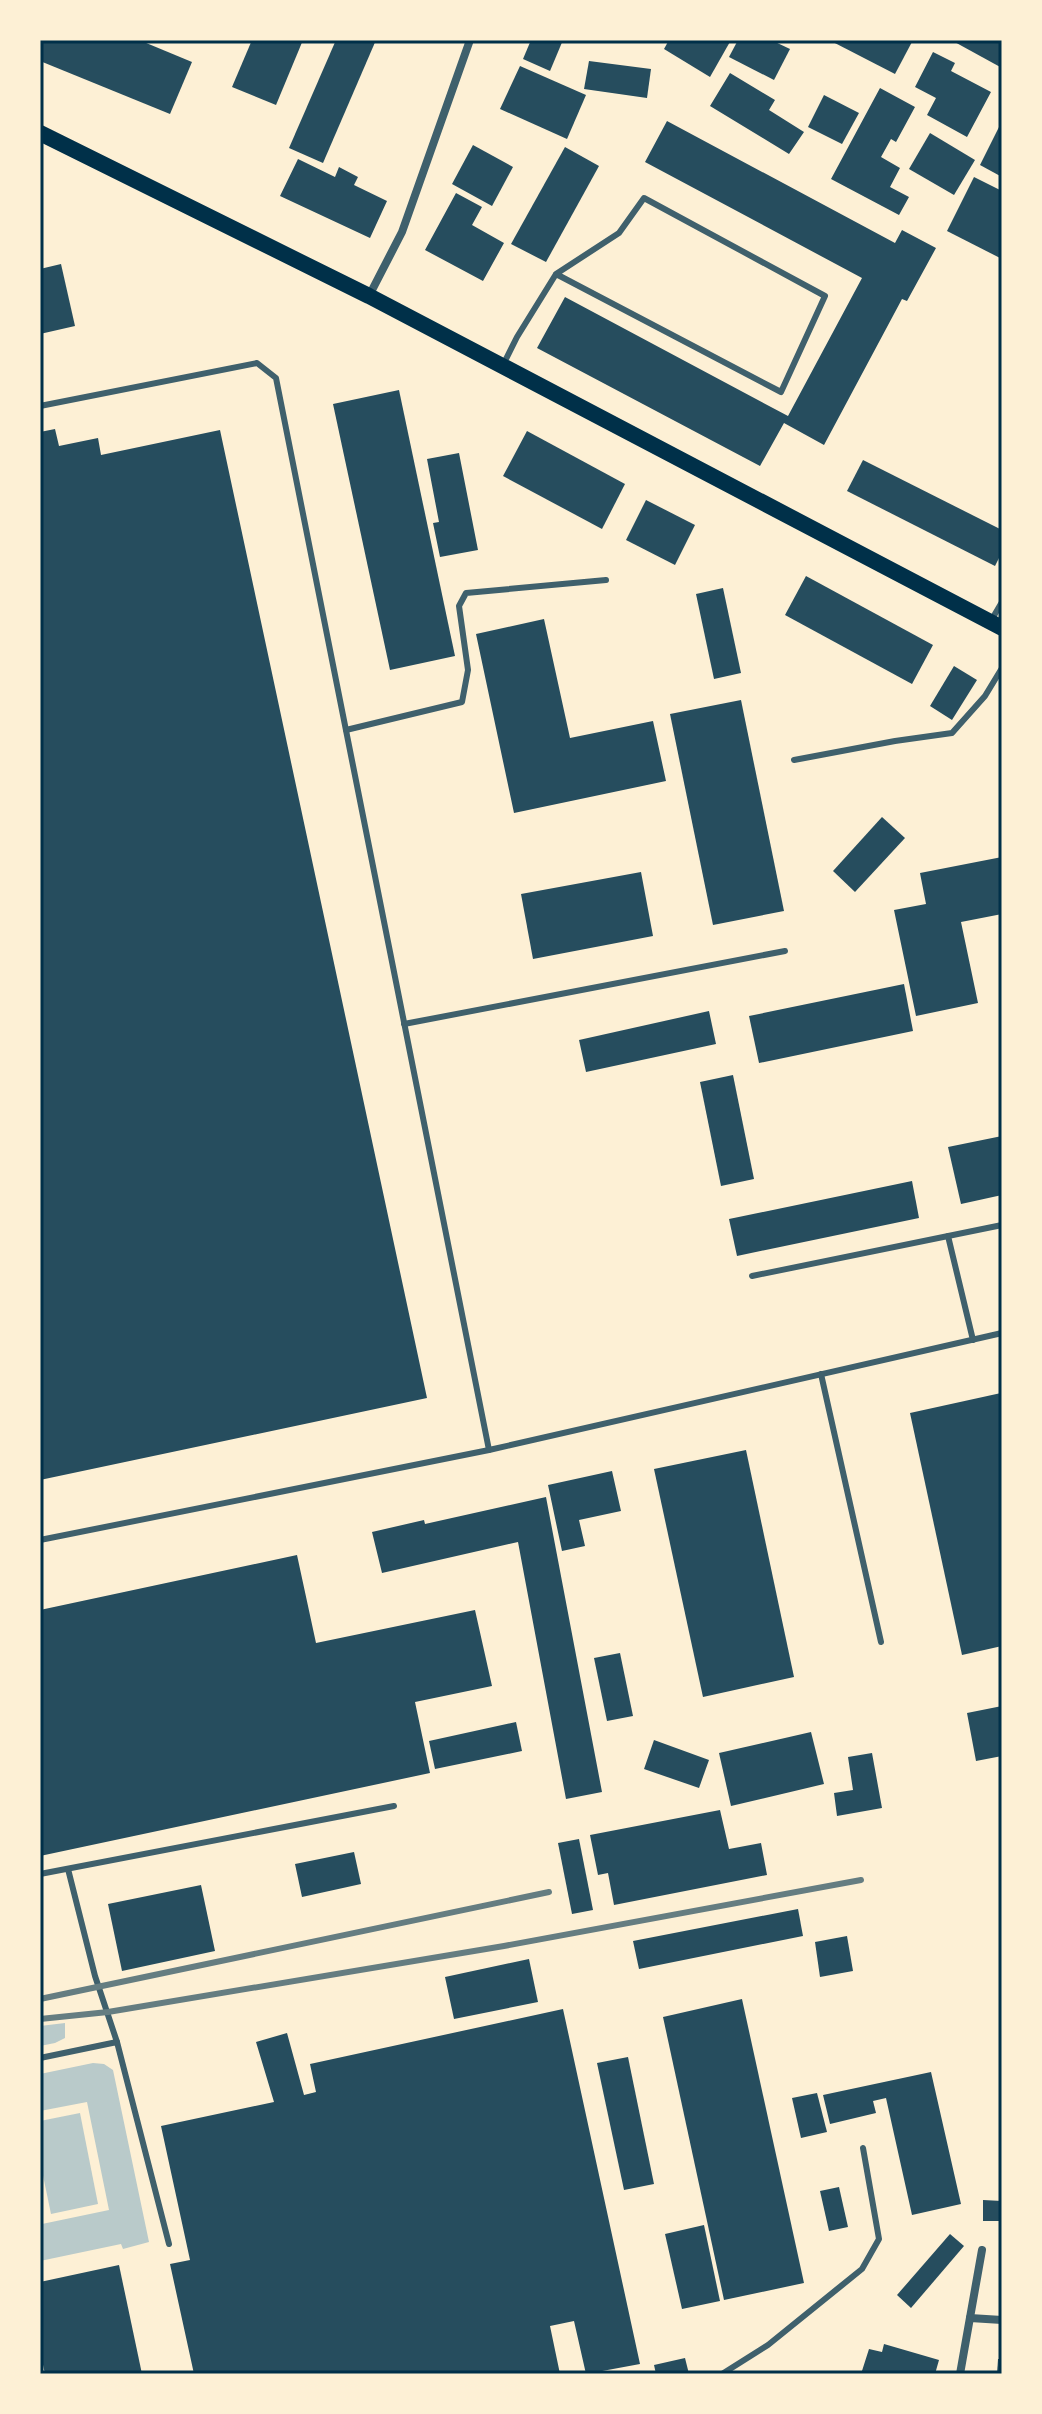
<svg xmlns="http://www.w3.org/2000/svg" width="1042" height="2414" viewBox="0 0 1042 2414" font-family="'Public Sans',sans-serif">
	<rect width="100%" height="100%" fill="#fdf0d5"/>
	<g fill="#b9caca">
		<path d="M65 2023V2038L55 2043 40 2046V2026Z"/>
		<path d="M93 2063 104 2064 113 2070 149 2242 123 2249 121 2244 40 2261V2217L42 2224 109 2210 87 2102 40 2111V2074Z"/>
		<path d="M80 2113 98 2204 51 2214 40 2161V2121Z"/>
	</g>
	<g fill="#264d5e">
		<path d="M40 40H139L192 62 170 114 40 61Z"/>
		<path d="M252 40H303L276 105 232 87Z"/>
		<path d="M336 40H376L323 163 289 148Z"/>
		<path d="M531 40H563L550 71 523 59Z"/>
		<path d="M669 40H731L710 77 664 49Z"/>
		<path d="M738 40H771L790 49 774 80 729 57Z"/>
		<path d="M829 40H913L895 74Z"/>
		<path d="M951 40H1002V68Z"/>
		<path d="M933 52 955 63 951 71 991 92 967 137 927 115 936 98 915 87Z"/>
		<path d="M589 61 651 69 647 98 584 89Z"/>
		<path d="M520 66 586 95 567 139 500 109Z"/>
		<path d="M730 73 775 100 769 110 804 132 789 154 710 106Z"/>
		<path d="M880 88 915 107 896 142 891 139 881 157 900 168 890 187 909 197 899 215 831 179Z"/>
		<path d="M824 95 859 113 842 144 808 127Z"/>
		<path d="M667 121 895 243 902 230 936 248 907 301 902 299 824 445 784 423 760 466 537 348 565 297 788 416 862 278 645 162Z"/>
		<path d="M1002 121V177L980 165Z"/>
		<path d="M930 133 975 160 954 195 909 169Z"/>
		<path d="M473 145 513 167 492 206 452 184Z"/>
		<path d="M565 147 599 166 546 262 511 244Z"/>
		<path d="M298 159 335 177 339 167 358 177 354 185 387 201 370 238 280 196Z"/>
		<path d="M974 177 1002 191V259L947 231Z"/>
		<path d="M456 193 482 207 472 225 504 243 483 281 425 250Z"/>
		<path d="M61 264 75 326 40 334V269Z"/>
		<path d="M399 390 455 656 390 670 333 404Z"/>
		<path d="M55 429 59 446 98 438 101 455 220 430 427 1398 40 1480V432Z"/>
		<path d="M527 431 625 484 602 529 503 476Z"/>
		<path d="M459 453 478 550 440 557 433 523 439 522 427 459Z"/>
		<path d="M863 460 1002 530V552L995 566 847 491Z"/>
		<path d="M646 500 695 525 675 565 626 540Z"/>
		<path d="M806 576 933 645 912 684 785 615Z"/>
		<path d="M723 588 741 673 714 679 696 594Z"/>
		<path d="M544 619 570 738 653 721 666 781 514 813 476 634Z"/>
		<path d="M954 666 977 680 952 720 930 706Z"/>
		<path d="M741 700 784 911 713 925 670 714Z"/>
		<path d="M882 817 905 838 855 892 833 871Z"/>
		<path d="M1002 857V914L961 922 978 1003 916 1016 894 910 926 904 920 873Z"/>
		<path d="M641 872 653 936 533 959 521 894Z"/>
		<path d="M904 984 913 1031 759 1063 749 1016Z"/>
		<path d="M709 1011 716 1044 586 1072 579 1040Z"/>
		<path d="M733 1075 754 1179 721 1186 700 1082Z"/>
		<path d="M1002 1136V1195L961 1204 948 1147Z"/>
		<path d="M912 1181 919 1218 737 1256 729 1219Z"/>
		<path d="M1001 1393 1002 1646 962 1655 910 1413Z"/>
		<path d="M746 1450 794 1677 703 1697 654 1469Z"/>
		<path d="M612 1471 621 1511 579 1520 585 1546 562 1551 548 1485Z"/>
		<path d="M546 1497 602 1792 566 1799 518 1542 382 1573 372 1532 424 1520 425 1524Z"/>
		<path d="M297 1555 316 1643 475 1610 492 1686 415 1702 430 1773 40 1856V1610Z"/>
		<path d="M620 1653 633 1716 607 1721 594 1658Z"/>
		<path d="M1002 1706V1756L976 1761 967 1713Z"/>
		<path d="M516 1722 522 1751 435 1769 429 1741Z"/>
		<path d="M811 1732 824 1784 731 1806 719 1753Z"/>
		<path d="M654 1740 709 1760 699 1788 644 1769Z"/>
		<path d="M872 1753 882 1808 837 1816 834 1793 853 1790 848 1757Z"/>
		<path d="M720 1810 729 1849 761 1843 767 1875 614 1905 608 1873 598 1875 590 1835Z"/>
		<path d="M579 1839 593 1910 572 1914 558 1843Z"/>
		<path d="M354 1852 361 1884 302 1897 295 1864Z"/>
		<path d="M201 1885 215 1951 122 1971 108 1904Z"/>
		<path d="M798 1909 803 1936 639 1969 633 1941Z"/>
		<path d="M847 1936 853 1971 820 1977 815 1942Z"/>
		<path d="M529 1959 538 2002 454 2019 445 1977Z"/>
		<path d="M742 1999 804 2283 724 2300 663 2017Z"/>
		<path d="M563 2009 640 2364 586 2374 574 2321 550 2326 560 2374H194L170 2264 190 2260 161 2126 274 2102 256 2042 287 2033 304 2095 316 2092 310 2064Z"/>
		<path d="M628 2057 654 2184 624 2190 597 2063Z"/>
		<path d="M931 2072 961 2204 912 2215 886 2098 873 2101 876 2113 830 2124 823 2095Z"/>
		<path d="M817 2093 827 2132 801 2138 792 2098Z"/>
		<path d="M839 2187 848 2227 829 2231 820 2191Z"/>
		<path d="M983 2200 1002 2201V2221H983Z"/>
		<path d="M704 2225 720 2301 682 2309 665 2234Z"/>
		<path d="M950 2234 964 2246 911 2308 897 2295Z"/>
		<path d="M119 2265 142 2374H45L40 2351V2282Z"/>
		<path d="M884 2344 939 2360 935 2374H861L869 2349 882 2352Z"/>
		<path d="M685 2358 689 2374H656L654 2365Z"/>
		<path d="M998 2359H1002V2374H997Z"/>
	</g>
	<g fill="none" stroke-linecap="round" stroke-linejoin="round">
		<g stroke="#3f606c" stroke-width="6">
			<path d="M504 363 517 337 556 274 781 392 825 296 644 198 619 233 556 274"/>
			<path d="M40 406 257 363 276 378 489 1450"/>
			<path d="M992 619 1002 602"/>
			<path d="M346 730 462 702 468 670 459 606 466 593 606 580"/>
			<path d="M794 760 895 741 952 733 985 696 1002 668"/>
			<path d="M404 1024 785 951"/>
			<path d="M948 1236 973 1340"/>
			<path d="M752 1276 1002 1225"/>
			<path d="M821 1374 881 1642"/>
			<path d="M40 1540 489 1450 1002 1333"/>
			<path d="M68 1869 95 1976 117 2042"/>
			<path d="M40 1874 394 1806"/>
			<path d="M40 2058 117 2042 169 2244"/>
			<path d="M722 2374 768 2345 862 2269 879 2239 863 2148"/>
		</g>
		<g stroke="#3f606c" stroke-width="8">
			<path d="M369 296 402 232 470 40"/>
			<path d="M970 2318 1002 2320"/>
			<path d="M960 2374 982 2250"/>
		</g>
		<path stroke="#003049" stroke-width="16" d="M40 133 369 296 1002 628"/>
		<g stroke="#657d81" stroke-width="6">
			<path d="M40 1999 549 1892"/>
			<path d="M40 2019 108 2012 504 1946 861 1880"/>
		</g>
	</g>
	<rect width="1042" height="2414" fill="none" stroke="#fdf0d5" stroke-width="84"/>
	<rect x="42" y="42" width="958" height="2330" fill="none" stroke="#003049" stroke-width="3"/>
</svg>
